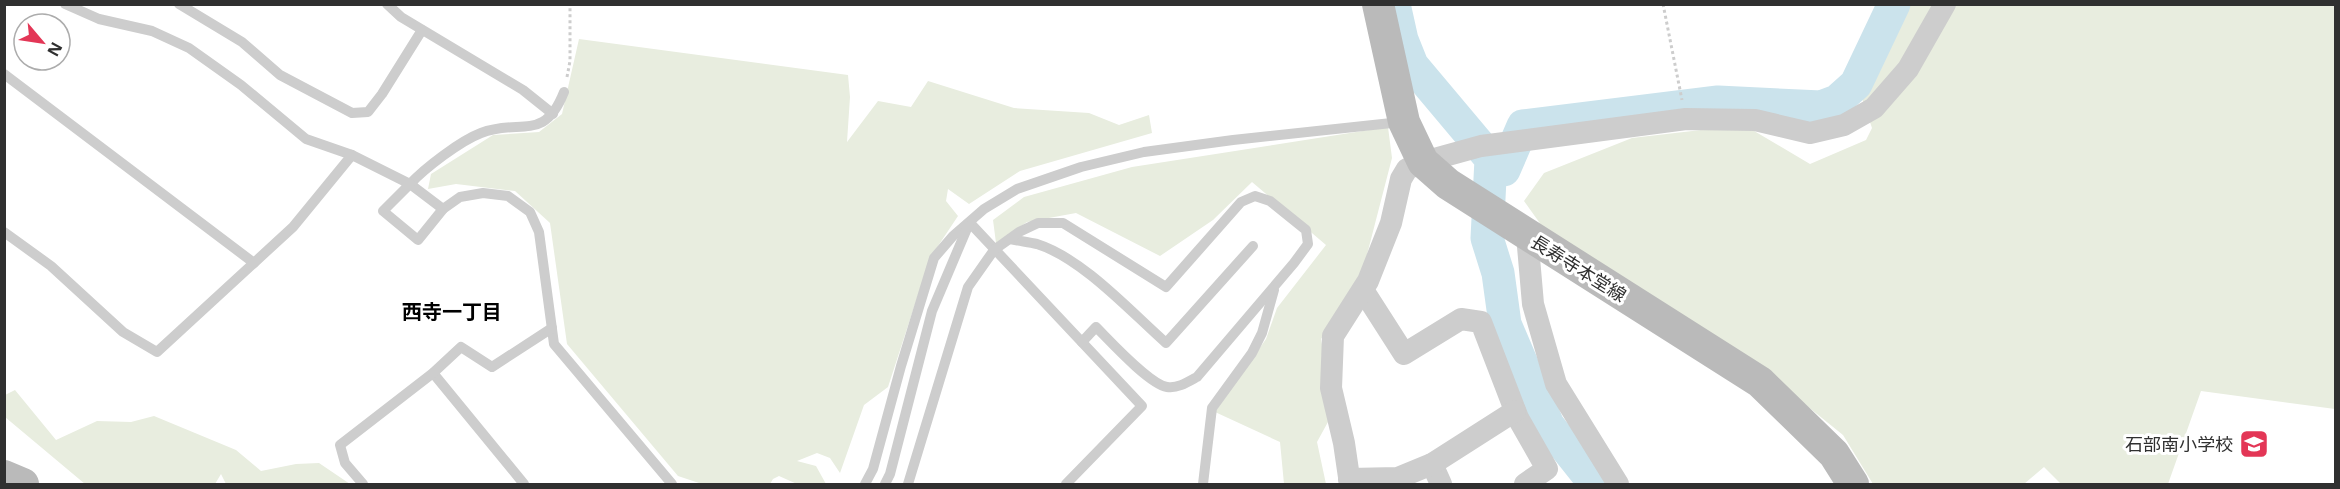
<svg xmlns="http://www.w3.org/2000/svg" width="2340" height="489" viewBox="0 0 2340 489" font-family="'Open Sans','Noto Sans JP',sans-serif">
	<rect width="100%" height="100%" fill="#fff"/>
	<g fill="#e8eddf">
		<path d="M1887 5H2335V409L2201 391 2168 484H2061L2044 467 2024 484H1873L1843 435 1738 350 1549 236 1524 201 1544 173 1632 138 1744 125 1810 164 1866 140 1872 128 1852 69Z"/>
		<path d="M579 39 848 75 850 97 847 142 878 101 911 107 928 81 1014 108 1089 113 1119 125 1149 115 1152 133 1020 171 969 204 948 189 946 201 958 216 930 258 888 387 864 405 840 473 830 458 817 453 797 461 816 466 826 484H797L779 476 773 479 770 484H702L678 476 567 344 550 223 515 191 456 184 428 189 431 174 493 135 539 132 562 114Z"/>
		<path d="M1388 127 1392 158 1362 274 1321 339 1334 411 1317 442 1326 484H1284L1280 442 1215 412 1266 339 1277 308 1326 245 1252 182 1213 220 1160 256 1076 213 1027 222 996 243 993 220 1024 197 1132 167Z"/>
		<path d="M15 390 56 440 97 421 131 422 154 416 236 450 261 471 296 464 319 463 350 484H226L221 474 215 484H85L5 417V395Z"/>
	</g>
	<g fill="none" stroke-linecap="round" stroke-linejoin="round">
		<g stroke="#cbe3ec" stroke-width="33">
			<path d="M1394 4 1402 40 1412 65 1491 159 1487 238 1498 273 1505 324 1548 425 1595 484"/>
			<path d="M1504 170 1523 126 1718 102 1821 107 1837 101 1856 84 1894 4"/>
		</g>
		<g stroke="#cdcdcd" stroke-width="3" stroke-dasharray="3 3" stroke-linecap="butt">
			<path d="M1663 4 1682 100"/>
			<path d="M567 77 570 61V4"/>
		</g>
		<g stroke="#cdcdcd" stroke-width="10">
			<path d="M65 4 99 19 152 31 189 48 241 85 306 139 352 155"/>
			<path d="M179 4 242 42 280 75 352 113 368 112 382 94 422 30"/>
			<path d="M387 4 401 17 523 90 553 114"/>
			<path d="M4 74 254 263"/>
			<path d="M564 92C544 143 520 118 481 133 460 141 425 168 410 184L443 209 460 197 483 193 508 196 530 212 539 232 554 344 672 484"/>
			<path d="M970 223 1142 406 1066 484"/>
			<path d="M4 232 51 266 123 332 157 352 293 227 352 155 410 184 383 211 418 240 443 209"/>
			<path d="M1010 239C1019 241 1028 242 1037 244 1082 258 1131 312 1166 343L1253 246"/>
			<path d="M433 373 524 484"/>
			<path d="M363 484 345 463 340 445 433 373 461 347 492 367 552 328"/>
			<path d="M865 484 873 469 901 366 934 258 953 236 984 209 1017 189 1081 167 1144 152 1233 140 1401 122"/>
			<path d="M885 484 890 474 932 311 968 226"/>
			<path d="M908 484 968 287 994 250 1019 232 1038 223H1063L1166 287 1241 202 1255 196 1270 201 1306 230 1308 244 1294 263 1197 377C1188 382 1177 389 1167 387 1149 384 1110 341 1096 327L1082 342"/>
			<path d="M1203 484 1212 408 1252 353 1262 333 1274 290"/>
		</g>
		<g stroke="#cdcdcd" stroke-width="22">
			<path d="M1527 235 1533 304 1556 384 1618 484"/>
			<path d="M1363 290 1404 354 1461 319 1481 322 1518 418 1547 469 1525 484"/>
			<path d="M1432 464 1441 484"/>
			<path d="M1349 479 1398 478 1432 464 1515 411"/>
			<path d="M1350 484 1344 443 1331 388 1333 336 1368 281 1391 223 1401 179 1407 169 1423 162 1481 146 1686 119 1755 120 1810 133 1844 125 1874 108 1908 69 1945 4"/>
		</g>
		<g stroke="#bababa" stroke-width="32">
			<path d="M1378 4 1404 122 1423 162 1448 184 1760 382 1834 454 1853 484"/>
			<path d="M4 476 23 484"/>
		</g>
	</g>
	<defs>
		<g id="school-square" transform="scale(1.5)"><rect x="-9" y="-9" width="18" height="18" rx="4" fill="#e33656" stroke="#fff"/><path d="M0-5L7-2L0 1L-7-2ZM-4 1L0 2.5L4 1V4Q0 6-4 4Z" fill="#fff"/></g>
	</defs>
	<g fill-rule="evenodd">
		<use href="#school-square" x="2254" y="444"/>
	</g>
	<g text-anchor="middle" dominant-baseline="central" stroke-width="6" stroke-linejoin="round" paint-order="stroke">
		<g font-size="18" fill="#303030" stroke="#fff">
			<text transform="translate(1579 268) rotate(32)">長寿寺本堂線</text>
		</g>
		<g font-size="18" fill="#303030" stroke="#fff" text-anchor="end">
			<text x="2233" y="444">石部南小学校</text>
		</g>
		<g font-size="20" font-weight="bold" fill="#000" stroke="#fff">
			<text x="452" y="311">西寺一丁目</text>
		</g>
	</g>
	<rect width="2340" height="489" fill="none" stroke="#303030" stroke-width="12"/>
	<g transform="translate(42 42) rotate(119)"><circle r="28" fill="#ffffff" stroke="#acacac" stroke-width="1.5"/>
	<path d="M0-4.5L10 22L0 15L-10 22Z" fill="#e33656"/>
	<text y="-9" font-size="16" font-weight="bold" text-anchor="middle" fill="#303030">N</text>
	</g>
</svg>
